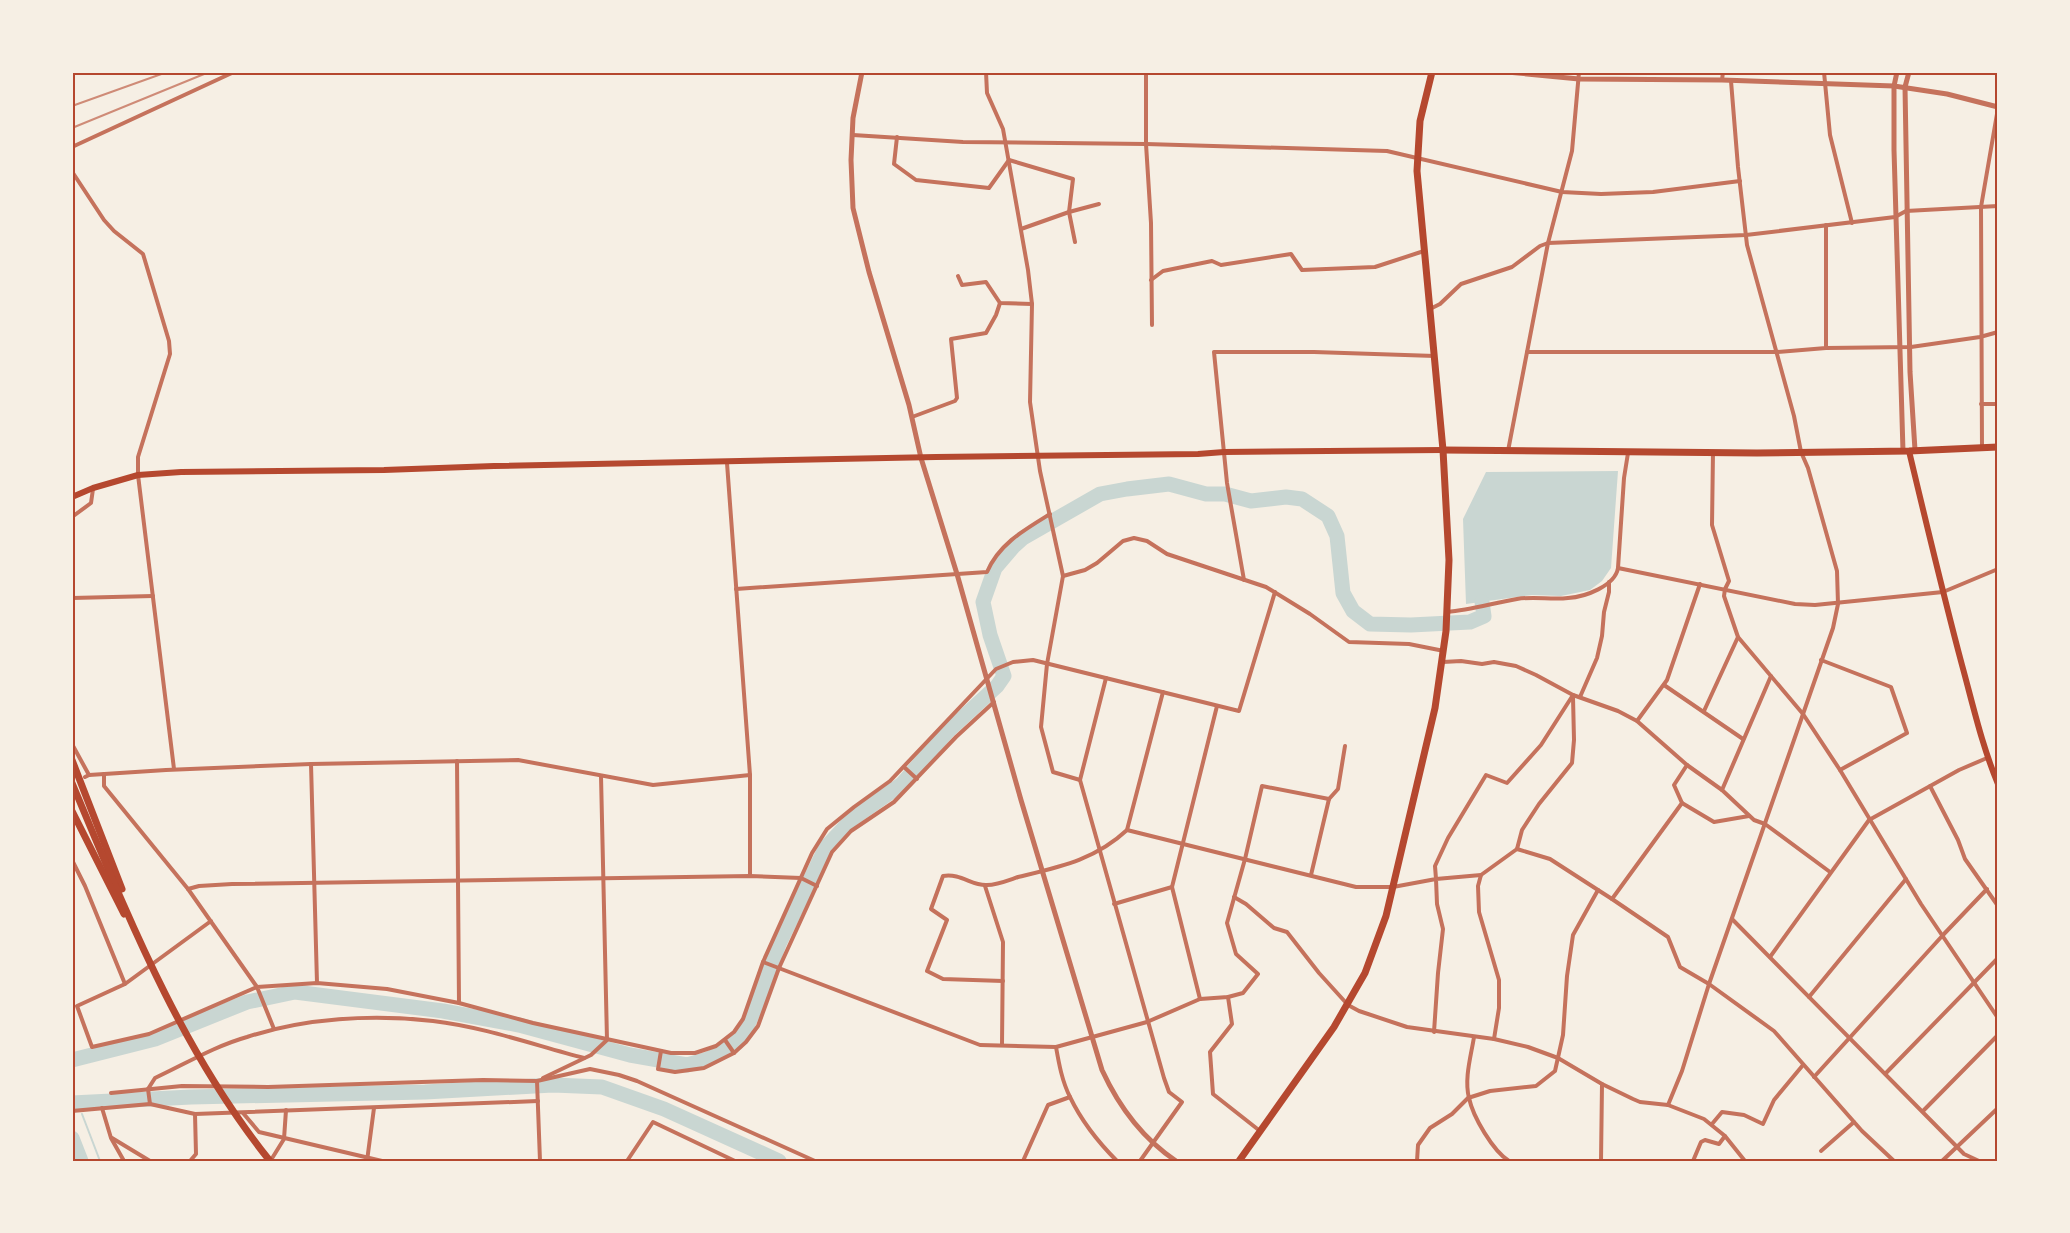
<svg xmlns="http://www.w3.org/2000/svg" width="2070" height="1233" viewBox="0 0 2070 1233" font-family="'IBM Plex Sans',sans-serif">
	<rect width="100%" height="100%" fill="#f6efe4"/>
	<path fill="#c9d6d2" d="M1618 471 1611 568 1602 581 1590 590 1561 596 1532 595 1466 604 1463 519 1486 472Z"/>
	<g fill="none" stroke-linecap="round" stroke-linejoin="round">
		<g stroke="#c9d6d2" stroke-width="2">
			<path d="M72 1085 74 1092"/>
			<path d="M82 1114 100 1161"/>
		</g>
		<g stroke="#c9d6d2" stroke-width="15">
			<path d="M72 1060 155 1039 247 1002 295 992 443 1011 519 1025 630 1055 687 1065 708 1059 722 1052 745 1031 760 997 779 944 826 847 852 819 902 784 947 732 997 686 1004 676 990 635 983 602 995 568 1013 547 1023 538 1100 494 1127 489 1169 484 1206 494H1225L1251 501 1286 497 1302 499 1328 516 1337 536 1343 593 1353 611 1370 624 1411 625 1470 622 1484 616 1482 602"/>
			<path d="M72 1103 191 1097 425 1092 553 1085 602 1087 664 1109 779 1161"/>
			<path d="M72 1138 81 1161"/>
		</g>
		<g stroke="#c5725c" stroke-width="4">
			<path d="M986 72 987 93 1003 129 1028 270 1032 304 1030 402 1040 471 1063 576 1047 664 1041 727 1053 772 1080 780"/>
			<path d="M1146 72V144L1151 223 1152 325"/>
			<path d="M1824 72 1830 135 1852 223"/>
			<path d="M1722 80 1723 72"/>
			<path d="M853 135 963 142 1146 144 1387 151 1562 192 1601 194 1653 192 1740 181"/>
			<path d="M897 137 894 164 916 180 989 188 1009 160 1073 179 1069 212 1075 242"/>
			<path d="M72 147 234 72"/>
			<path d="M73 173 104 220 114 231 143 254 169 341 170 354 138 457V475L174 769"/>
			<path d="M1021 229 1069 212 1099 204"/>
			<path d="M958 276 962 285 986 282 1000 303 1032 304"/>
			<path d="M1151 280 1163 271 1212 261 1221 265 1291 254 1302 270 1375 267 1424 251"/>
			<path d="M1430 309 1440 304 1461 284 1512 267 1540 246 1548 243 1746 235 1895 217 1906 211 1998 206"/>
			<path d="M1826 348 1911 347 1980 337 1998 332"/>
			<path d="M1527 352H1777L1826 348V225"/>
			<path d="M1981 404H1998"/>
			<path d="M912 417 955 401 957 398 951 339 986 333 996 315 1000 303"/>
			<path d="M1982 448 1981 207 1998 108"/>
			<path d="M1508 451 1548 243 1572 151 1579 72"/>
			<path d="M1713 452 1712 525 1729 581 1725 589 1724 596 1738 637 1803 714 1840 770 1921 904 1998 1018"/>
			<path d="M727 463 750 775V876"/>
			<path d="M72 517 91 503 93 489"/>
			<path d="M1618 568 1795 604 1815 605 1943 592 1998 569"/>
			<path d="M1063 576 1085 570 1097 563 1123 541 1134 538 1147 541 1167 554 1266 587 1310 614 1349 642 1409 644 1444 651"/>
			<path d="M1244 580 1227 483 1214 352H1314L1435 356"/>
			<path d="M736 589 987 572C999 544 1024 530 1050 514"/>
			<path d="M72 598 153 596"/>
			<path d="M1447 612C1471 610 1493 603 1517 599 1534 596 1551 600 1568 598 1585 597 1615 586 1618 568L1624 478 1628 453"/>
			<path d="M1821 660 1891 687 1907 733 1840 770"/>
			<path d="M1443 662 1461 661 1482 664 1494 662 1516 666 1536 675 1573 695 1618 711 1637 721 1687 765 1722 790 1754 820 1765 824 1830 872"/>
			<path d="M1106 678 1080 780 1164 1078 1169 1092 1182 1102 1140 1161"/>
			<path d="M1664 685 1743 739"/>
			<path d="M1580 697 1597 658 1602 636 1604 612 1609 592V582"/>
			<path d="M1704 711 1738 637"/>
			<path d="M1637 721 1667 680 1700 584"/>
			<path d="M72 744 89 775 85 777"/>
			<path d="M457 761 459 1003"/>
			<path d="M311 764 317 983"/>
			<path d="M904 767 917 779"/>
			<path d="M104 774V786L188 889 257 987 149 1034 92 1047 77 1006 125 984 211 921"/>
			<path d="M89 775 166 770 311 764 518 760 653 785 750 775"/>
			<path d="M1930 786 1958 840 1965 859 1998 906"/>
			<path d="M1722 790 1771 676"/>
			<path d="M1682 803 1714 822 1749 816"/>
			<path d="M1127 830 1356 887H1393L1436 879 1435 866 1448 838 1486 775 1507 783 1541 745 1573 695"/>
			<path d="M1517 849 1550 859 1598 890"/>
			<path d="M72 860 85 886 125 984"/>
			<path d="M1311 875 1329 799 1338 789 1345 746"/>
			<path d="M985 886 1003 942 1002 1045"/>
			<path d="M188 889 199 886 232 884 750 876 801 878 817 886"/>
			<path d="M1234 897 1246 904 1274 928 1287 932 1319 973 1348 1005 1359 1011 1407 1027 1494 1039 1528 1047 1558 1058 1602 1084 1633 1099 1640 1102 1668 1105 1704 1119 1725 1136 1745 1161"/>
			<path d="M1612 899 1668 937 1680 967 1709 984 1774 1031 1862 1131 1894 1161"/>
			<path d="M1114 904 1172 887"/>
			<path d="M1732 919 1964 1154 1979 1161"/>
			<path d="M1770 957 1869 820 1959 770 1987 758"/>
			<path d="M763 962 980 1045 1056 1047C1059 1064 1062 1081 1070 1097 1081 1120 1099 1143 1117 1161"/>
			<path d="M1003 981 943 979 927 971 947 920 931 909 943 876C961 873 972 886 987 885 997 885 1009 880 1018 877 1059 867 1095 860 1127 830L1163 692"/>
			<path d="M1228 997 1232 1024 1210 1052 1213 1094 1260 1131"/>
			<path d="M1809 997 1906 879"/>
			<path d="M1200 999 1172 887 1217 706"/>
			<path d="M274 1029 257 987 317 983 387 989 459 1003 533 1023 671 1053H695L716 1046 734 1032 743 1019 763 962 812 853 827 829 854 807 890 781 996 669 1013 662 1033 660 1239 711 1275 592"/>
			<path d="M1434 1032 1438 973 1443 929 1437 904 1436 879 1481 875"/>
			<path d="M1474 1037C1471 1056 1464 1079 1469 1098 1473 1117 1493 1151 1509 1161"/>
			<path d="M1494 1039 1499 1008V980L1479 912 1478 886 1481 875 1517 849 1522 830 1539 804 1572 763 1574 740 1573 697"/>
			<path d="M725 1040 734 1053"/>
			<path d="M1056 1047 1147 1022 1200 999 1228 997 1243 993 1258 974 1236 954 1227 923 1245 859 1262 786 1329 799"/>
			<path d="M661 1051 658 1069 675 1072 704 1068 734 1053 746 1042 758 1026 779 968 832 852 851 831 894 802 956 737 994 702"/>
			<path d="M1886 1073 1998 958"/>
			<path d="M1814 1077 1943 935 1987 889"/>
			<path d="M543 1078 591 1055 607 1040 601 776"/>
			<path d="M537 1081 540 1161"/>
			<path d="M148 1089 155 1078C185 1064 215 1046 247 1037 305 1018 372 1014 433 1021 484 1027 534 1045 584 1058"/>
			<path d="M148 1089 150 1104"/>
			<path d="M111 1093 182 1086 268 1087 483 1080 537 1081 590 1069 619 1075 637 1081 815 1161"/>
			<path d="M1668 1105 1682 1071 1709 984 1833 628 1838 604 1837 571 1808 468 1801 452 1794 416 1747 245 1738 167 1731 81"/>
			<path d="M102 1108 111 1138 124 1161"/>
			<path d="M72 1111 150 1104 195 1114 538 1101"/>
			<path d="M1923 1111 1998 1035"/>
			<path d="M243 1113 259 1132 382 1161"/>
			<path d="M1712 1124 1722 1112 1744 1115 1763 1124 1774 1100 1803 1065"/>
			<path d="M112 1138 150 1161"/>
			<path d="M1821 1151 1854 1122"/>
			<path d="M271 1160 284 1139 286 1110"/>
			<path d="M190 1161 196 1154 195 1114"/>
			<path d="M367 1161 374 1108"/>
			<path d="M627 1161 653 1122 735 1161"/>
			<path d="M1023 1161 1048 1105 1070 1097"/>
			<path d="M1417 1161 1418 1145 1430 1128 1452 1114 1468 1098 1490 1091 1536 1086 1555 1071 1563 1035 1567 976 1573 935 1598 890 1612 899 1682 803 1674 785 1687 765"/>
			<path d="M1601 1161 1602 1084"/>
			<path d="M1693 1161 1701 1142 1705 1140 1719 1144 1725 1136"/>
			<path d="M1942 1161 1998 1108"/>
		</g>
		<g stroke="#c5725c" stroke-width="5">
			<path d="M862 72 853 118 851 160 853 208 869 272 909 405 921 458 957 574 1021 800 1102 1070C1119 1107 1142 1138 1176 1161"/>
			<path d="M1507 72 1579 79 1722 80 1894 86 1947 94 1998 107"/>
			<path d="M1897 72 1894 86V150L1903 451"/>
			<path d="M1909 72 1905 87 1910 372 1915 450"/>
		</g>
		<g stroke="#b5482f" stroke-width="6">
			<path d="M1909 451C1926 522 1943 594 1962 665 1973 705 1982 746 1998 784"/>
			<path d="M72 497 93 488 138 475 181 472 384 470 494 466 936 457 1198 454 1224 452 1443 450"/>
		</g>
		<path stroke="#b5482f" stroke-width="7" d="M1443 450 1757 453 1909 451 1998 447"/>
		<g stroke="#b5482f" stroke-width="7">
			<path d="M72 760 122 889"/>
			<path d="M72 783C127 914 180 1049 270 1161"/>
			<path d="M72 811 124 914"/>
			<path d="M1239 1161 1334 1027 1365 973 1386 916 1435 708 1446 631 1449 560 1443 450 1417 171 1420 121 1432 72"/>
		</g>
		<g stroke="#cf8b77" stroke-width="2">
			<path d="M72 106 167 72"/>
			<path d="M72 128 209 72"/>
		</g>
	</g>
	<rect width="2070" height="1233" fill="none" stroke="#f6efe4" stroke-width="147"/>
	<rect x="74" y="74" width="1922" height="1086" fill="none" stroke="#b5482f" stroke-width="2"/>
</svg>
